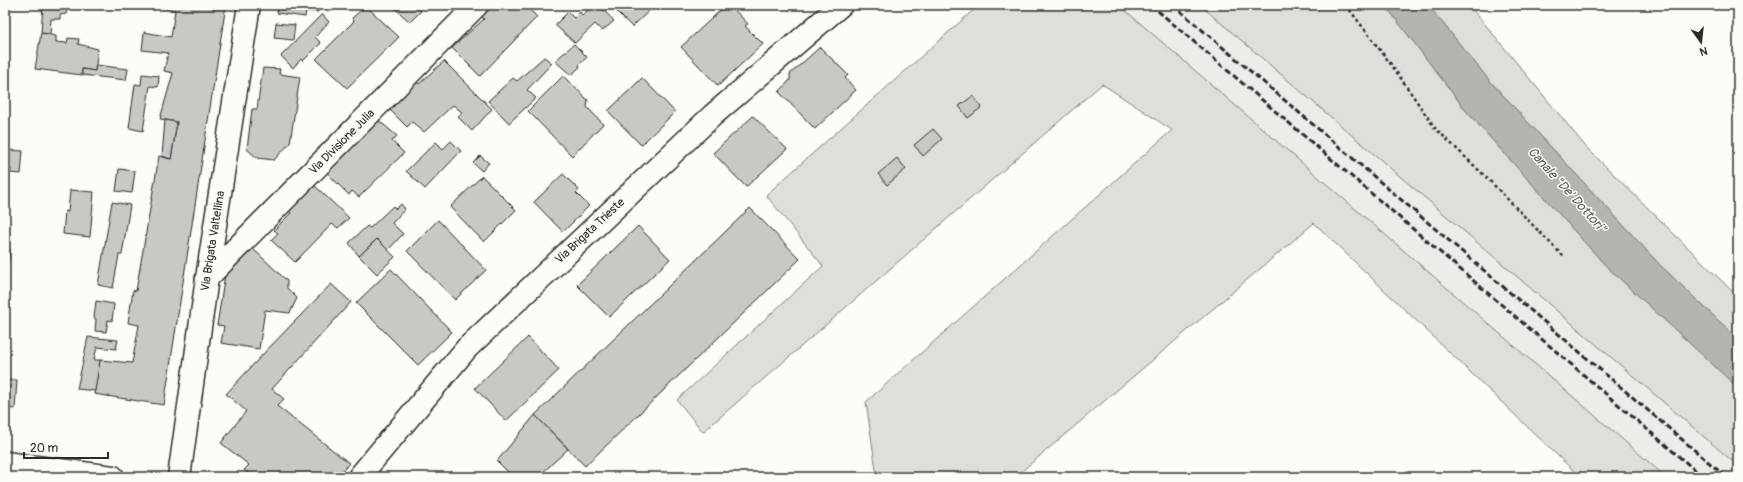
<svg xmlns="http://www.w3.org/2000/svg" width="1743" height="482" viewBox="0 0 1743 482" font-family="Pangolin,sans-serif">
	<rect width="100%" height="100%" fill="#fdfcf7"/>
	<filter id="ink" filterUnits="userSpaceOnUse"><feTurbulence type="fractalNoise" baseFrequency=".025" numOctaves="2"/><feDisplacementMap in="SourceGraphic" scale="8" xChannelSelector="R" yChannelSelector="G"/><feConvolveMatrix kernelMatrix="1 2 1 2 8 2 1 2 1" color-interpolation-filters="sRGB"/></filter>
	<g filter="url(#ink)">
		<path fill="#edece8" d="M1119 5H1200L1738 466V477H1666Z"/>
		<g fill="#dfdeda" stroke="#858482">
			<path d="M979 5H1119L1666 477H1580L1314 223 1015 477H882L876 470 866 402 1172 130 1102 84 703 432 677 400 823 266 766 195Z"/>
			<path d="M1200 5H1385L1467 112 1606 266 1738 388V466Z"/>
			<path d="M1428 5H1469L1586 147 1738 297V339L1660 265 1489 80Z"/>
		</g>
		<path fill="#b5b4b1" stroke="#7e7d7b" d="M1385 5H1428L1489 80 1660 265 1738 339V388L1606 266 1467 112Z"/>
		<g fill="#c9c8c4" stroke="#2b2b2b">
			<path d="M43 5H68L66 14 60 15V19H51L50 34 41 33Z"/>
			<path d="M162 5H226L164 405 94 394 100 360 132 363 139 325 128 323 133 290 136 291 159 156 171 159 177 122 160 119 173 73 164 71 168 53 142 50 144 32 171 37 175 10 162 8Z"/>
			<path d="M278 5H319L318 12 306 11 305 17 277 13Z"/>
			<path d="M391 5H423L419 9 421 11 410 22Z"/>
			<path d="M488 5H525L537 17 480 76 452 48 484 19 479 14Z"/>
			<path d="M594 5H599L614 21 602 31 595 24 575 43 555 25 568 12 574 18 580 12 582 15Z"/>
			<path d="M614 5H653L654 6 632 27 612 7Z"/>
			<path d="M726 5H730L748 24 745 26 763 44 718 86 681 47Z"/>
			<path d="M366 6 399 37 347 88 316 59 354 21 352 18Z"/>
			<path d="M322 14 329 22 315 37 321 43 303 61 301 59 293 68 281 56Z"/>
			<path d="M276 23 295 25 293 40 274 38Z"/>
			<path d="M41 33 56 36V42L67 43 68 38 79 39 78 44 98 49 95 71 82 69V75L35 69Z"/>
			<path d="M574 44 587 57 579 65 580 67 571 75 555 61Z"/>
			<path d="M820 47 848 75 845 78 856 90 815 129 779 92 790 80V74Z"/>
			<path d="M544 57 552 63 527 90 536 98 509 123 488 101 513 78 517 81Z"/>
			<path d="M444 61 492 109 472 131 458 117 462 112 453 105 424 132 412 122 407 127 386 106 413 79 419 84Z"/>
			<path d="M96 65 128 69 126 80 82 75V69L95 71Z"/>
			<path d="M263 68 280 69 279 74 300 77 290 143 274 160 257 158 247 149 252 109H257Z"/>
			<path d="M142 74 159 76 158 87 150 86 143 131 129 128 135 84 141 85Z"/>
			<path d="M563 76 588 100 587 107 603 124 572 156 528 111Z"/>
			<path d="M642 78 675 112 641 145 608 111Z"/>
			<path d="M973 96 982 107 968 118 959 106Z"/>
			<path d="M753 116 787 149 746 187 713 153Z"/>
			<path d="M377 119 397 136 392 141 404 153 359 197 352 191 349 195 326 172Z"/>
			<path d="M165 120 177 122 171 159 162 156Z"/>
			<path d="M933 129 942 139 923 156 914 145Z"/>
			<path d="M451 141 461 151 425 189 406 171 436 142 443 149Z"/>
			<path d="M5 150 23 151 21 174 10 173 11 169 5 168Z"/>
			<path d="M480 156 489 163 482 171 473 163Z"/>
			<path d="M897 158 906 169 887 185 878 174Z"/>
			<path d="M119 169 135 171 132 193 116 191Z"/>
			<path d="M563 174 579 190 576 193 589 206 563 232 534 202Z"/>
			<path d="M482 176 516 210 484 242 450 207Z"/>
			<path d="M312 183 349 218 338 228 332 224 295 262 271 240 278 233 274 230 291 213 287 210Z"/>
			<path d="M70 190 94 192 90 237 63 234 65 211 68 212Z"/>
			<path d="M112 202 130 205 122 255H119L113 288 98 285Z"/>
			<path d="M401 204 405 209 392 223 403 234 388 250 377 239 359 256 349 243 367 226 370 228 393 206 396 209Z"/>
			<path d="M750 208 800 259 585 466 535 415Z"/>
			<path d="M438 220 486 270 455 300 407 251Z"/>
			<path d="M638 226 670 259 609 317 577 285Z"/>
			<path d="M5 228 9 229 7 248 10 249 7 274H5Z"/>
			<path d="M377 239 395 257 377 274 359 256Z"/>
			<path d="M249 245 287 281V288L297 298 290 313 265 310 259 349 221 343 224 326 217 325 226 268Z"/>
			<path d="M391 269 452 332 418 365 356 303Z"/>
			<path d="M331 284 351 302 272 389 284 399 277 406 349 463 338 477H253L244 470 249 465 221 443 246 411 226 394 265 352Z"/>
			<path d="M96 301 114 304 112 321 108 320 106 332 95 331 96 319 94 318Z"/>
			<path d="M88 337 118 340 116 349 97 347 94 360H100L95 391 77 389Z"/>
			<path d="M528 337 559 370 506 421 475 388Z"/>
			<path d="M5 380H17L15 409 5 408Z"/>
			<path d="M535 415 568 449 538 477H513L497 461Z"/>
		</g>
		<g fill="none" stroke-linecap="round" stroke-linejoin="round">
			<g stroke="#2b2b2b" stroke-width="25">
				<g id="minor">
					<path d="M207 278 477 5"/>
					<path d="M5 463 113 477"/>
					<path d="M179 477 207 278 249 5"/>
					<path d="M359 477 467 348 713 115 841 5"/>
				</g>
			</g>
			<path stroke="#2b2b2b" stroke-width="2.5" stroke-dasharray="3 3" stroke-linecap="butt" d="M1346 5 1393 67 1435 128 1486 177 1564 257"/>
			<use href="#minor" stroke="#fdfcf7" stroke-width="22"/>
			<g stroke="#2b2b2b" stroke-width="3" stroke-dasharray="6 3" stroke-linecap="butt">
				<path d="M1151 5 1703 477"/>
				<path d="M1173 5 1726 477"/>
			</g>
		</g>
	</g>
	<g text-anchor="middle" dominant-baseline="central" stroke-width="3" stroke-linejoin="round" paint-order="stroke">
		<g font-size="12" fill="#2b2b2b" stroke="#fdfcf7">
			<text transform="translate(342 142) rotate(-45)">Via Divisione Julia</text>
			<text transform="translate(590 231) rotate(-43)">Via Brigata Trieste</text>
			<text transform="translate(213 241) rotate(-81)">Via Brigata Valtellina</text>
		</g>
		<g font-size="13" font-style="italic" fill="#5b5b5a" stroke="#fdfcf7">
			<text transform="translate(1567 190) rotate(48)">Canale "De' Dottori"</text>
		</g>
	</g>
	<rect width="1743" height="482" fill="none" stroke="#fdfcf7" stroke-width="20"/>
	<rect x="10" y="10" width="1723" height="462" fill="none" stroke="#2b2b2b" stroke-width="1.5" filter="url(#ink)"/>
	<g transform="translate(1701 42) rotate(165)" stroke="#fdfcf7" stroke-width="3" paint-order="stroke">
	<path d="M0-3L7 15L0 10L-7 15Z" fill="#2b2b2b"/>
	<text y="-6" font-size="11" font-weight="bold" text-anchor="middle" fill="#2b2b2b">N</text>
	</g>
	<path d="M24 452v6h84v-6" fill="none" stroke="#2b2b2b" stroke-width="2"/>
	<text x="30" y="452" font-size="12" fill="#2b2b2b" stroke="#fdfcf7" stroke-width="3" paint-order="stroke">20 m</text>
</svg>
